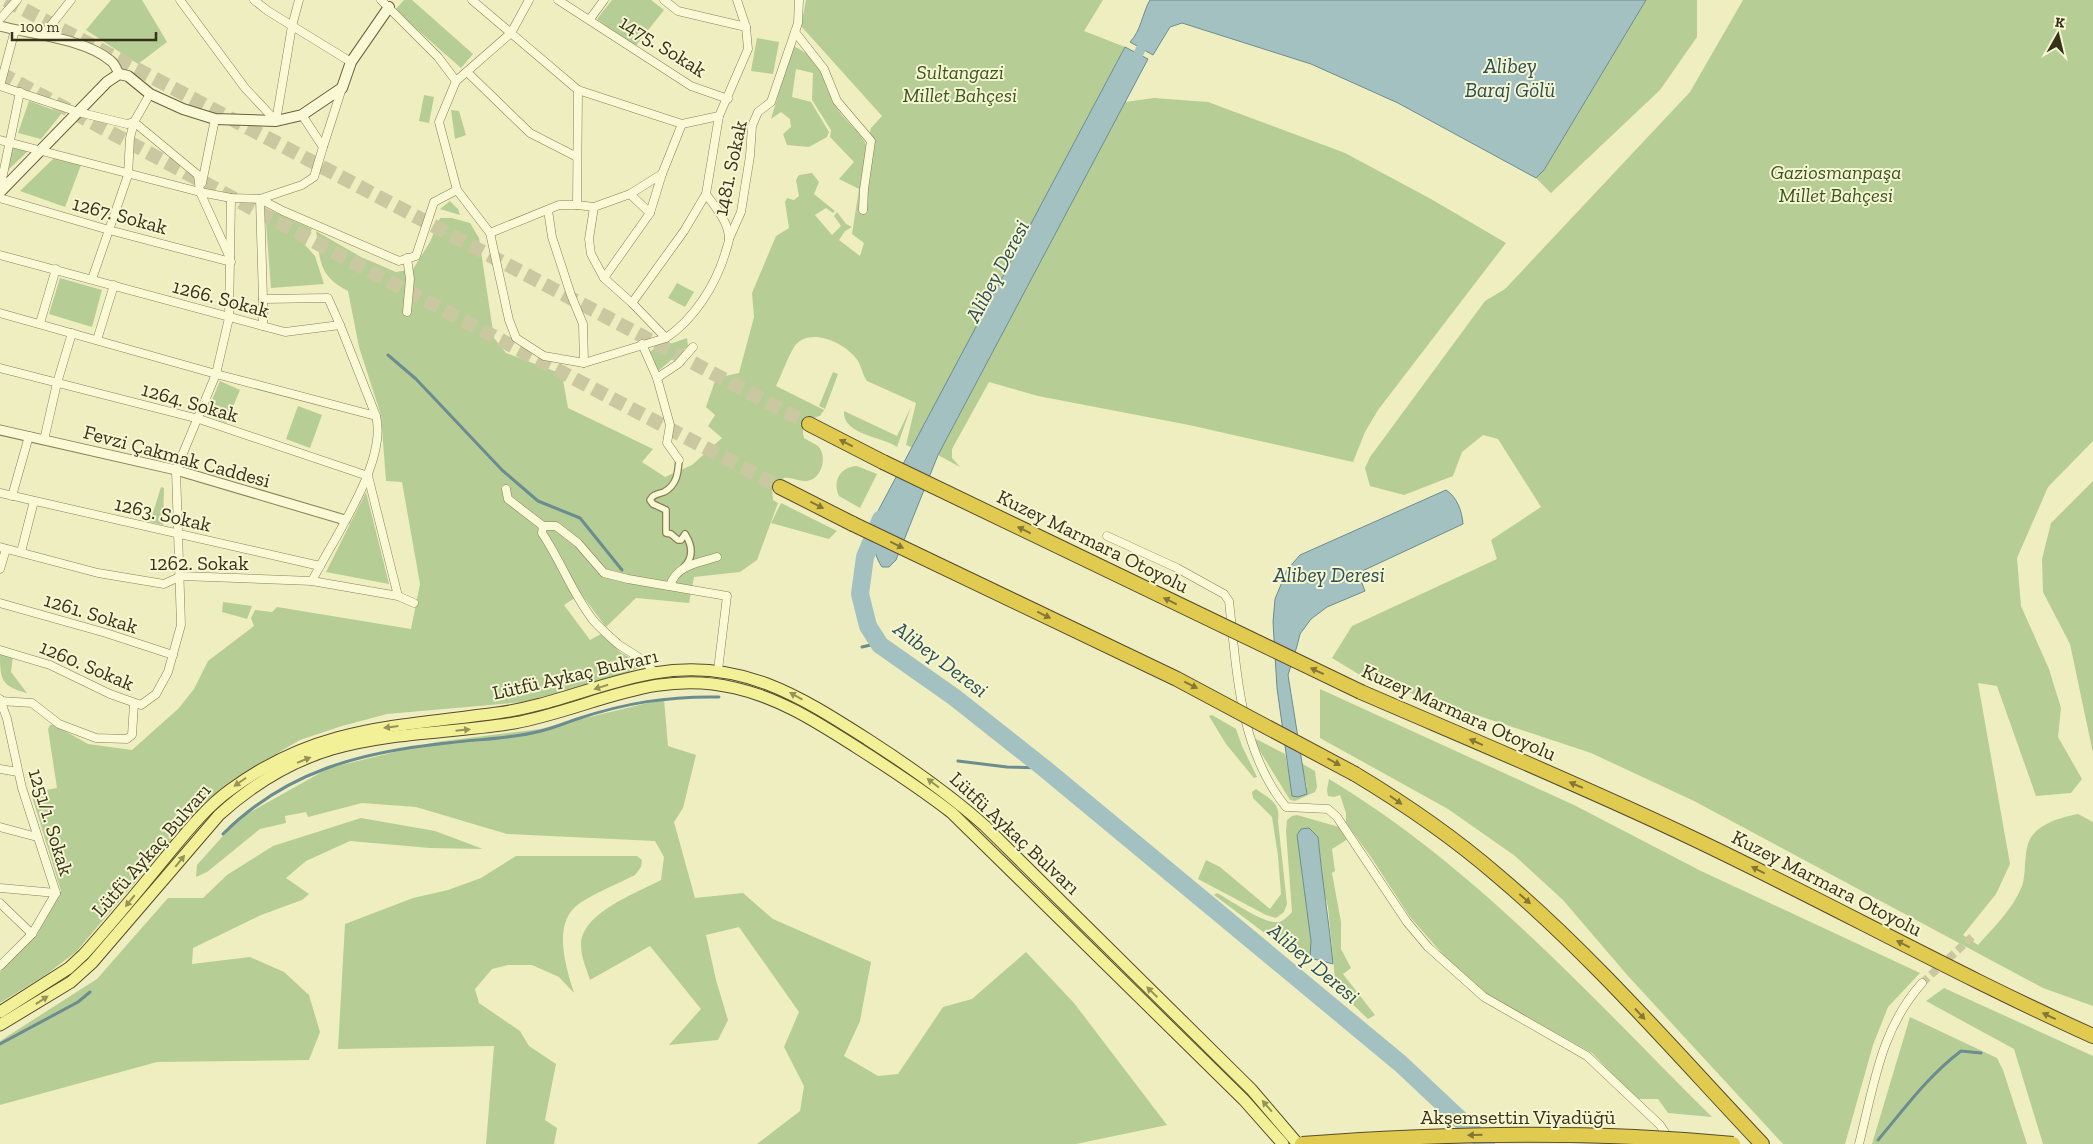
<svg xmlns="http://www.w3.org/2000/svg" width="2093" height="1144" viewBox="0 0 2093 1144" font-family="'Zilla Slab',serif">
	<rect width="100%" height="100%" fill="#efeec1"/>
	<g fill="#b6cd95">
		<path d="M111 0H142L167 42 138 64 86 30Z"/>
		<path d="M404 0H412L473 54 461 68 395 10Z"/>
		<path d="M612 0H651L664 10 634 48 597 19Z"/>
		<path d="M806 0H1103L1084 31 1125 47 913 448 906 445 916 403 867 381C862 374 861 363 855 357 843 342 808 326 794 347 787 359 782 374 776 386L824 410 820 416C808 419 800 425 804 438 808 441 814 443 818 446 828 456 822 479 807 481 800 482 792 477 784 478L772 488 773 500 778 503 757 560 740 572 694 577 689 603 636 598 606 627 581 594 564 605 590 640 603 633 620 652 644 666 613 678 523 702 387 714 342 726 300 740 245 772 200 806 76 952 44 976 0 1003V972L36 936 61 891 31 793 57 788 48 729 50 725H54L88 744 132 750 178 709 194 689 208 661 254 626 251 618 255 610 272 612 277 607 411 629 420 584 402 482 386 481 381 415 359 347 348 291C319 276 320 261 316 231L361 257 396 272 413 269 430 242 440 218H452L470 223 479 238 494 338 506 353 562 374 568 408 653 449 642 462 665 477 692 465 722 438 708 426 715 415 706 407 716 378 739 373 754 317 752 293 776 236 789 228 785 202 787 198 794 200 799 196 796 180 799 175 812 173 819 182 814 194 835 211 833 213 826 208 815 215 832 235 841 226 834 216 837 212 846 224 852 227 845 231 839 240 860 256 864 243 852 234 859 189 839 179 854 162 830 137 831 130 812 100 813 73 796 69 792 97 811 102 829 132 827 137 809 147 787 145 783 134 791 127 790 119 781 112 771 119 793 46C826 61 820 79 835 105 843 120 859 130 867 146L871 128 882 116 801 26Z"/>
		<path d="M1646 0H1697V37L1660 90 1551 193 1536 178 1544 170Z"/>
		<path d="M1743 0H2093V441L2048 487 2017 558 2021 606 2049 669 2061 708 2058 737 2082 779 2071 793 2036 796 1997 686 1978 683 2010 864 1996 894 1963 935 1978 945C1993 928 2013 909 2022 886 2026 875 2024 860 2027 848 2031 825 2059 818 2078 814L2093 822V1006L2043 988 1694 801 1591 753 1365 678 1332 658 1352 626 1497 559 1491 540 1541 507 1498 439 1483 435 1462 452 1453 476 1404 495 1370 486 1365 468 1370 457 1485 301 1505 289 1690 92Z"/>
		<path d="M757 38 779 42 773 74 751 71Z"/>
		<path d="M424 95 434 97 429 123 419 121Z"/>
		<path d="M1154 98 1208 102 1345 153 1431 199 1506 243 1378 410 1365 432 1353 462 1189 425 1038 396 989 382 952 449V458L960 467 938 455 1125 102Z"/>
		<path d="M29 101 62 113 41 139 18 133Z"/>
		<path d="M451 110 459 111 466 135 455 139Z"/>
		<path d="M12 147 28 151 6 172Z"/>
		<path d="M54 158 81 165 65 207 20 191Z"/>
		<path d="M450 201 458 209 460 215 440 209Z"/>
		<path d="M272 211 312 229 305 245 315 256 324 284 271 288 266 223Z"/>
		<path d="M60 278 102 290 92 327 49 314Z"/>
		<path d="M677 283 694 292 685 307 668 298Z"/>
		<path d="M687 338 688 346 658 371 650 351Z"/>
		<path d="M833 372 838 374 825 409 819 406Z"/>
		<path d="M220 381 240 390 226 423 206 414Z"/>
		<path d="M298 406 322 415 310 448 286 439Z"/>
		<path d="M911 407 897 447C884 437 842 435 844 411L897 436Z"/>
		<path d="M857 466 877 474 860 508 839 496C832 481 840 467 857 466Z"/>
		<path d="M2093 481V753L2070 644 2043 592 2042 559 2051 523Z"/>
		<path d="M161 487 164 488 163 525 150 522Z"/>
		<path d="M366 492 389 584 326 572Z"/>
		<path d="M781 503 837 531 829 539 771 523Z"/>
		<path d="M223 602 252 606 247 619 222 612Z"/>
		<path d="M0 653 13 656 11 672 27 693C1 686 0 680 0 653Z"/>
		<path d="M1320 689 1574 805 1701 871 1920 973 1888 1007 1873 1045 1845 1144H1783L1628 976 1563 900 1515 856 1448 809 1320 738Z"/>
		<path d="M664 699 668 746 696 755 683 808 674 822 695 898 743 893 773 919 871 962 860 1021 844 1056 878 1076 898 1074 943 1007 972 999 1026 952 1074 1003 1167 1125 1076 1144H757L800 1111 804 1086 784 1047 799 1012 739 927 706 935 716 980 728 1020 718 1040 669 1045 701 1009 650 946 590 980C587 970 581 957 581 946 580 913 637 893 661 880L664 857 655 841 507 834 416 807 362 803 308 817 306 812 285 816 286 823 260 829 207 872 196 877 197 865 238 819 329 768 436 742 540 729Z"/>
		<path d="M1212 715 1236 729 1242 746 1257 777 1254 778 1226 744 1209 716Z"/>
		<path d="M1256 739 1285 754 1293 796 1307 787 1301 763 1315 771 1317 787 1315 792 1295 801 1290 800 1255 743Z"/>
		<path d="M1329 779C1477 868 1591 997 1712 1117L1668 1113 1658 1099H1637L1592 1053 1486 994 1447 959 1410 917 1371 857 1346 823V813L1340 795 1334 797 1328 796 1327 790Z"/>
		<path d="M1256 789C1269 799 1281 802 1278 821L1287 904 1284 912 1276 918 1266 915 1198 879 1206 860 1220 867 1270 909 1281 894 1278 856 1272 817 1253 798 1252 792Z"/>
		<path d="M1297 815 1339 827 1348 839 1332 849 1335 871 1332 873 1341 922V949L1351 968 1343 974 1375 1015 1368 1019 1345 997 1335 979 1328 907 1324 891 1318 837 1297 835 1311 941 1310 958 1294 955 1214 895 1217 893C1230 900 1265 925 1279 922 1285 920 1288 916 1292 912L1286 831 1287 820 1292 816Z"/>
		<path d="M361 818 435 831 483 849 430 848 350 841 306 861 286 878 309 894 302 900 261 915 193 948 192 964 250 957 284 972 309 995 320 1032 309 1060 157 1062 0 1105V1041L97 979 168 898H203L227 875 273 846Z"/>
		<path d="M516 856H637L642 860 641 867 635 875C617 884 597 892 580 903 551 922 566 967 574 993L559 977 532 965H508L492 969 475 989 479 1003 520 1031 529 1046 556 1064 545 1120 557 1128 554 1144H486L494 1046 338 1049 345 924 413 898 448 890 481 878Z"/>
		<path d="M1944 988 2093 1056V1144H2043L2014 1049 1926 1001Z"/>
		<path d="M1910 1017 1997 1058 2003 1070 2027 1144H1872Z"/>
	</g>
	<g fill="#a4c1c1" stroke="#6b8d8f">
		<path d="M1150 0H1646L1544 170 1536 178 1398 103 1311 64 1182 23 1170 27 1153 55 1130 42C1141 31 1142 14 1150 0Z"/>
		<path d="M1125 47 1148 59 938 455 896 560 889 567H882C871 551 871 529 878 511Z"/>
		<path d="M1446 490C1457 497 1462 511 1463 524L1358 573 1365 591 1327 607 1311 619 1300 634 1297 646 1288 675 1307 794 1298 797 1292 796 1277 688 1273 622 1275 599 1287 570 1300 555Z"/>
		<path d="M1309 828 1318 837C1322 880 1329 921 1333 964L1310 958 1311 941 1297 835 1301 829Z"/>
	</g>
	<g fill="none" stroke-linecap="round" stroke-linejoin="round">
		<g stroke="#6b8d8f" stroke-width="3">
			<path d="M388 355 416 379 502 470 538 501 580 518 622 570"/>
			<path d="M862 647 879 643"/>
			<path d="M958 761 1007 767 1044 768"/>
			<path d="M223 834C286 771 361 752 447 743 478 739 511 739 541 731 553 728 565 723 577 719 625 703 668 696 719 697"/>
			<path d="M0 1044 78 1002 90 992"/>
			<path d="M1878 1140C1905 1108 1928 1076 1961 1051L1981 1053"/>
		</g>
		<path stroke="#a4c1c1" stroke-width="10" d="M1132 66 1144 43"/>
		<path stroke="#a4c1c1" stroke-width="18" d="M881 519 865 557 860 594 868 626 880 645 954 697 1044 768 1401 1064 1486 1144"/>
		<path stroke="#cac8a0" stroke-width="8" stroke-dasharray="8 4" stroke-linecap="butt" d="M1922 983 1972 937"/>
		<g stroke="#cac8a0" stroke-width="14" stroke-dasharray="14 7" stroke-linecap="butt">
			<path d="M6 0 809 424"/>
			<path d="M0 73 326 248 780 487"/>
		</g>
		<g stroke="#888058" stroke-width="8">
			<path id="pedestrian" d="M679 460C678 473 677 485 664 492 658 494 653 494 650 500L653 504 666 510V533L671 534 678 540H681L685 534C692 545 694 557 684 567"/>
		</g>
		<g stroke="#888058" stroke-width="9">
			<g id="minor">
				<path d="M180 0 245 88 276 121"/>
				<path d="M254 0 268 11 351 62"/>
				<path d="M472 0 578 90 682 124 719 116"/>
				<path d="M558 0 691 86 728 99"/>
				<path d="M664 0 678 11 746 27"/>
				<path d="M0 19 17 0"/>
				<path d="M590 19 604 0"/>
				<path d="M795 32 824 69 837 101 871 141 864 189 863 210"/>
				<path d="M44 34 71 0"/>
				<path d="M467 72 530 133 577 157"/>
				<path d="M456 81 511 33 529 0"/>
				<path d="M0 86 78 112 127 124 134 122 198 175 200 192 230 258"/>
				<path d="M0 86 15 30"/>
				<path d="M578 90 577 205 594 207 630 194 662 174 682 124"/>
				<path d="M276 121 292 26 299 0"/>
				<path d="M0 140 200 192 231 198 260 199 283 211 399 261 416 256 434 202 457 190 439 122 456 81 438 57 381 0"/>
				<path d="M323 147 342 88"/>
				<path d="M202 183 215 119"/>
				<path d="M0 189 20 92"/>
				<path d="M457 190 490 233 509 320 516 338 544 356 584 363 666 338C694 319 715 286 725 254 726 249 729 243 729 239 729 222 715 207 706 194L719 116 748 49 746 27 737 0"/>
				<path d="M0 198 109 230 231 262"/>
				<path d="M594 207 589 239 591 254 604 278 632 303 666 338"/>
				<path d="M548 210 552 237 571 295 583 324 584 363"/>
				<path d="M650 213 662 174"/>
				<path d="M490 233 559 205H577"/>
				<path d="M729 239 741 212 750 156 752 126 758 112 771 102 798 23 799 0"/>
				<path d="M0 255 285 332 340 325 376 416"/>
				<path d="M604 278 650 213 630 194"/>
				<path d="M92 279 128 175 130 138 134 122 150 94"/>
				<path d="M263 299 260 199 302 185 314 177 323 147 302 115"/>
				<path d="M632 303 684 231 706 194"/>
				<path d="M407 312 410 279 407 258"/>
				<path d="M0 313 216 374 376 416C388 462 333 539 312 581"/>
				<path d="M40 323 56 269"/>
				<path d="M263 326V299L328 298 340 325"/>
				<path d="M97 340 114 285"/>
				<path d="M642 344 657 378 670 425 667 443 679 460"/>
				<path d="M0 368 199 419 368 476 398 596 312 581 181 576 164 584 98 573 0 547"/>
				<path d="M657 378 678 364 693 347"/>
				<path d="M44 440 57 383 72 333"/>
				<path d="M506 489 508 499 543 526"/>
				<path d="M0 493 320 566"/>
				<path d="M12 496 29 436"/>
				<path d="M1107 536 1177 568 1224 594 1229 601C1237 671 1239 749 1286 807L1328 809 1337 817 1407 922 1428 947 1484 997 1587 1056 1660 1125 1670 1140"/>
				<path d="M21 552 34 501"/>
				<path d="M0 569 6 549"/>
				<path d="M670 586C676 565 698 563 717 557"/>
				<path d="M398 596 414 603"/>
				<path d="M0 603 106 633 173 655"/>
				<path d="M0 650 50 665 110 694 141 705 156 694 168 672 181 625 176 470 216 374 229 318 231 198"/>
				<path d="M654 673C646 659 630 653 618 644 610 637 600 628 593 620 572 593 561 561 542 533L543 526H556L578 543 604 573 628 579 727 596 718 670"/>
				<path d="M0 699 7 719 22 788 56 893 32 934 0 966"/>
				<path d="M0 701 32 703 59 724 96 738 127 739 132 735 134 704"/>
				<path d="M0 769 18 772"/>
				<path d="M0 827 37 837"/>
				<path d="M0 888 56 893"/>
				<path d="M0 903 32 934"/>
				<path d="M1859 1144C1874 1086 1880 1030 1922 983"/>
			</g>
		</g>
		<g stroke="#888058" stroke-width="11">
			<g id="tertiary">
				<path d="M0 26C31 34 86 39 111 61 115 64 117 70 119 74"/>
				<path d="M0 430 176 470 345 520"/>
			</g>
		</g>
		<g stroke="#6a603c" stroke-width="12">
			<path id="secondary" d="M0 192 107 82 119 74 128 76 150 94 183 109 215 119 276 121 302 115 342 88 351 62 389 7"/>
		</g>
		<g stroke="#564c2d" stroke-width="13">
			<g id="primary">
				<path d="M0 1012 69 968 84 954C112 923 139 890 165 858 185 834 205 808 230 790 317 726 395 727 497 713 551 706 601 682 654 673 740 658 798 695 867 739 909 766 948 793 985 826L1251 1089 1298 1144"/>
				<path d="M0 1025 71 982 92 963 219 815C252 785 289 762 332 749 391 732 454 733 514 723 591 709 653 668 735 688 780 698 818 723 856 747 889 768 921 789 952 813L1244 1100 1283 1144"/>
			</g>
		</g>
		<g stroke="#564c2d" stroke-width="16">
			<g id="motorway">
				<path d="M809 424 883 462"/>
				<path d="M780 487 853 524"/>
				<path d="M1361 692C1472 740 1583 786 1692 838 1827 902 1957 975 2093 1036"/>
				<path d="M1355 774C1405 804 1453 837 1497 875 1592 955 1676 1053 1762 1144"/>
			</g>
		</g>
		<use href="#pedestrian" stroke="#f9f9d5" stroke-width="5.5"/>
		<use href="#minor" stroke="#f9f9d5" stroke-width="8"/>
		<use href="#tertiary" stroke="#f9f9d5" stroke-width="9"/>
		<use href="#secondary" stroke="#f9f9d5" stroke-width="10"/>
		<use href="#primary" stroke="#f3f198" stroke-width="11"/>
		<use href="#motorway" stroke="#e0ca50" stroke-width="14"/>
		<g stroke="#564c2d" stroke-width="16" stroke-linecap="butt">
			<g id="motorway-bridge">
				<path d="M883 462 1361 692"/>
				<path d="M853 524 1177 679 1355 774"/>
				<path d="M1302 1144C1445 1133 1590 1130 1733 1144"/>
			</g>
		</g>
		<use href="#motorway-bridge" stroke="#e0ca50" stroke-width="14"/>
	</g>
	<defs><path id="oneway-solid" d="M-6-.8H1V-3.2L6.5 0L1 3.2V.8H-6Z" transform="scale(1.25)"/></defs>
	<g fill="#847634">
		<use href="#oneway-solid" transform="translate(846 443) rotate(-153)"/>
		<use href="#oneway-solid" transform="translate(817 505) rotate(27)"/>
		<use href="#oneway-solid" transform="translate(1024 530) rotate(-154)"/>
		<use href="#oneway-solid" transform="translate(897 545) rotate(26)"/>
		<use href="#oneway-solid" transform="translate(1170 601) rotate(-154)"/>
		<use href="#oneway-solid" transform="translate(1044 615) rotate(26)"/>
		<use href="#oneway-solid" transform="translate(1317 671) rotate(-155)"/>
		<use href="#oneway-solid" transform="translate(1191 685) rotate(27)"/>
		<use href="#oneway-solid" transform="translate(1476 742) rotate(-156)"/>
		<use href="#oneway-solid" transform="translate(1334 762) rotate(29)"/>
		<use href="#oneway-solid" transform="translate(1576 785) rotate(-157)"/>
		<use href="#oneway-solid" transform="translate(1396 800) rotate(35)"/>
		<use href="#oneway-solid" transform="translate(1758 870) rotate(-153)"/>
		<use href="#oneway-solid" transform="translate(1525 899) rotate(41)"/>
		<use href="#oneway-solid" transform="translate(1903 944) rotate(-153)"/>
		<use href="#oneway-solid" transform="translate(1640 1014) rotate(47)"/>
		<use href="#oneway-solid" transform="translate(2049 1016) rotate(-155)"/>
		<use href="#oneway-solid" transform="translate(1475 1135) rotate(179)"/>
	</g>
	<g fill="#96925a">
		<use href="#oneway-solid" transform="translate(601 687) rotate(163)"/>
		<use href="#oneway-solid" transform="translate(796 696) rotate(-151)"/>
		<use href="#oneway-solid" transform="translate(391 727) rotate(173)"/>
		<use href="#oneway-solid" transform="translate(463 730) rotate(-6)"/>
		<use href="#oneway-solid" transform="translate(304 760) rotate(-22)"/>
		<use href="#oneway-solid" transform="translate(240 782) rotate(145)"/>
		<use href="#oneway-solid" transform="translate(933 783) rotate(-143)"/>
		<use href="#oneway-solid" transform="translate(180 861) rotate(-51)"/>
		<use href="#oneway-solid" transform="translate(130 901) rotate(129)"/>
		<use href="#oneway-solid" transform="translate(1152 992) rotate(-136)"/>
		<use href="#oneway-solid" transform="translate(42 1000) rotate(-33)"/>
		<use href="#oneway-solid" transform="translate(1267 1106) rotate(-131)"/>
	</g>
	<g text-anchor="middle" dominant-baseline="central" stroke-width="4" stroke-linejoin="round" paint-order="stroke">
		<g font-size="20" fill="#38321d" stroke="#f6f6d1">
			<text transform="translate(663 46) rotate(32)">1475. Sokak</text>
			<text transform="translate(730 168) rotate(-78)">1481. Sokak</text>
			<text transform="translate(120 215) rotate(15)">1267. Sokak</text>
			<text transform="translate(221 298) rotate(15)">1266. Sokak</text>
			<text transform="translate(190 402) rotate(16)">1264. Sokak</text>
			<text transform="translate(177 456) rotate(15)">Fevzi Çakmak Caddesi</text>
			<text transform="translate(163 514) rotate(13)">1263. Sokak</text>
			<text transform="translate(1093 541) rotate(26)">Kuzey Marmara Otoyolu</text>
			<text x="199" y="563">1262. Sokak</text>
			<text transform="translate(91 613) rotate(17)">1261. Sokak</text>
			<text transform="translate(87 665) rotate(23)">1260. Sokak</text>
			<text transform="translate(575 674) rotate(-13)">Lütfü Aykaç Bulvarı</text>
			<text transform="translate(1459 712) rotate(24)">Kuzey Marmara Otoyolu</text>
			<text transform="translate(51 822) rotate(73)">1251/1. Sokak</text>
			<text transform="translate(1015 833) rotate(43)">Lütfü Aykaç Bulvarı</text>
			<text transform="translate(151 850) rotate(-49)">Lütfü Aykaç Bulvarı</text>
			<text transform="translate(1827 883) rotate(27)">Kuzey Marmara Otoyolu</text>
			<text x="1518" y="1117">Akşemsettin Viyadüğü</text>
		</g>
		<g font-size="20" font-style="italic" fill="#3a5523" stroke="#f6f6d1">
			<text x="960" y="72">Sultangazi<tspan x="960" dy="23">Millet Bahçesi</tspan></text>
			<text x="1836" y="172">Gaziosmanpaşa<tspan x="1836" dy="23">Millet Bahçesi</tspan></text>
		</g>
		<g font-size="21" font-style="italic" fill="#2c4e58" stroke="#f6f6d1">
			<text x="1510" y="65">Alibey<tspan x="1510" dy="24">Baraj Gölü</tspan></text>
			<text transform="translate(997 271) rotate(-62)">Alibey Deresi</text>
			<text x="1329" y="574">Alibey Deresi</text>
			<text transform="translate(941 659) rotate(37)">Alibey Deresi</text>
			<text transform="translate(1314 963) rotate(40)">Alibey Deresi</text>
		</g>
	</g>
	<g transform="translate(2058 35) rotate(8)" stroke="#f6f6d1" stroke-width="4" paint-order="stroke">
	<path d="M0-4L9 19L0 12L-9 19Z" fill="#38321d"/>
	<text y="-8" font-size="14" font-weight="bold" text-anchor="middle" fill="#38321d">K</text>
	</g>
	<path d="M12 32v8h144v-8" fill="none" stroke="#38321d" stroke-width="2.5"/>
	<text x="20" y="32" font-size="15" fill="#38321d" stroke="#f6f6d1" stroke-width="4" paint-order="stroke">100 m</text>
</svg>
